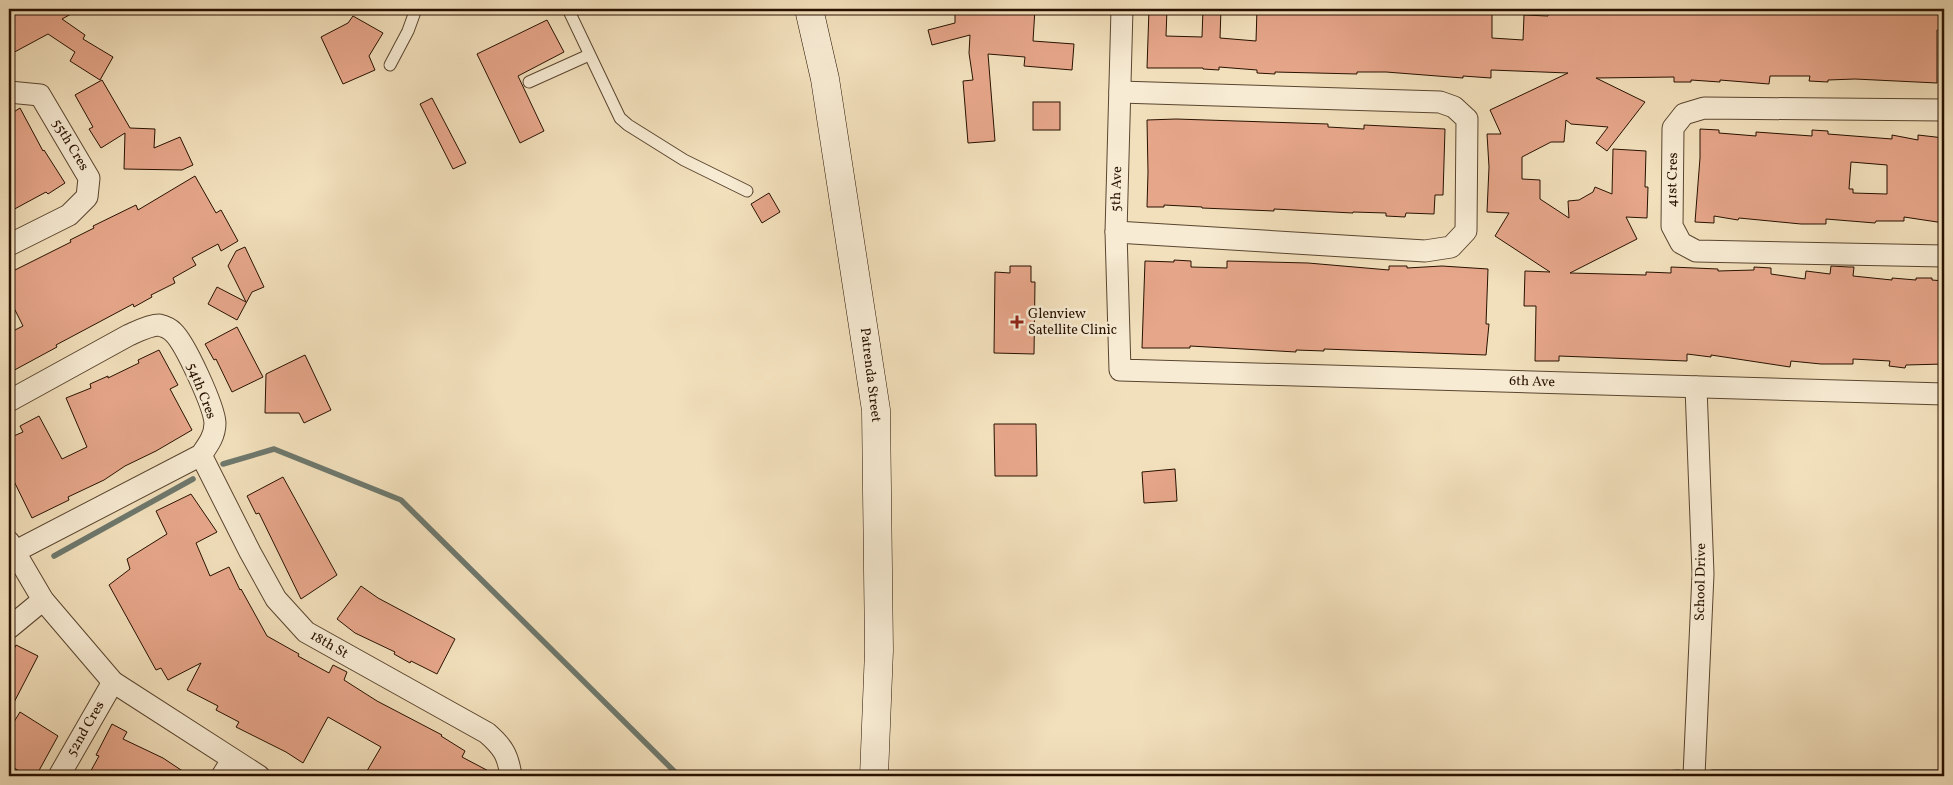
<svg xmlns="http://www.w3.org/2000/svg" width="1953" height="785" viewBox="0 0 1953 785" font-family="Vollkorn,serif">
	<rect width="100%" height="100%" fill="#f2e0bc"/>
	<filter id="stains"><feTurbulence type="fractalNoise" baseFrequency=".004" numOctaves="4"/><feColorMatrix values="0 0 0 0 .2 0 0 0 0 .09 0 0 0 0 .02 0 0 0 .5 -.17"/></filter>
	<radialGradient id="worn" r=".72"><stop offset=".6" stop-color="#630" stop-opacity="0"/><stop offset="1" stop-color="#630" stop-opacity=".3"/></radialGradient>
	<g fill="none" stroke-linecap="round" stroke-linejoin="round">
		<g stroke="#6e786d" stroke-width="5.5">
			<path d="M223 464 274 449 401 500 679 776"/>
			<path d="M54 556 193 479"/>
			<path d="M1712 772H1944"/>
			<path d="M1663 776 1669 773 1678 772"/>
		</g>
	</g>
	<g fill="#e6a68a" stroke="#281100" fill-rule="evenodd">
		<path d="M20 9H80L62 19 85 35 83 39 113 57 100 80 70 61 75 52 48 34 9 55V15Z"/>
		<path d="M955 9H1035L1033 41 1074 44 1072 70 1024 66 1025 57 988 54 995 141 968 143 963 81 973 80 969 53 970 35 932 45 928 30 955 23Z"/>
		<path d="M1149 9H1167L1166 36 1202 37 1203 9H1221L1220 38 1256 41 1257 9H1492V38L1523 40 1524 15 1548 16V13H1555L1556 9H1944V29L1937 30V83L1855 79 1828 80V82L1809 81 1810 76H1770L1769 84 1720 80V82L1691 80V82H1674V77L1596 78 1645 102 1607 151 1596 143 1608 127 1571 124 1566 120 1564 142H1551L1522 157V179L1540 180V199L1569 218 1568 201 1579 200 1593 192 1595 187 1612 194 1613 149 1646 151 1645 187H1648L1647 218 1626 217 1637 239 1570 273 1646 275V272L1671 273V267L1718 269V271L1754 270V267L1771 268V274L1805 279 1806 271 1830 274 1831 266 1849 267H1854L1853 276 1892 280V278L1916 280V278H1932V280L1944 281V364L1906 365 1905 368 1889 366 1890 361 1853 359V364H1821L1791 361 1790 367 1711 355V357L1687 354V361L1559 356V361H1535L1536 306H1524L1525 271 1550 272 1495 236 1509 213 1487 212 1489 167 1487 134H1501L1490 110 1568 73 1491 70V78L1463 76V78L1386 72H1357V74L1275 72V74L1257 73V70L1219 67V70L1203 69V68H1147Z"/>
		<path d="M353 16 383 33 369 56 375 70 343 84 321 37 348 23Z"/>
		<path d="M547 20 564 52 518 76 544 131 520 143 477 54Z"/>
		<path d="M102 80 130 128 155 129 154 148 180 137 193 165 182 170 124 169 125 133 101 148 89 129 93 127 75 95Z"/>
		<path d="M432 98 466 163 453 169 420 104Z"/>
		<rect x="1033" y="102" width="27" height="28"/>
		<path d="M20 108 43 151 44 150 65 183 48 194 46 192 9 212V115Z"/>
		<path d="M1176 119 1328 124V127L1364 129V125L1445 129 1443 195H1435L1434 214 1406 213 1405 217 1386 216V213L1353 212V213L1274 209V211L1202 208V207L1164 205V207H1147L1148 172 1147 120Z"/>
		<path d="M1700 129 1719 130V133L1756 136V132L1812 136V130L1828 131V134L1892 139V135L1918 140V135L1944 138V223L1904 217V221H1876L1875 223 1826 219V224H1801L1739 218 1738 220 1714 216V223L1695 222 1700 158ZM1851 162 1887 165V194L1853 193V189H1849Z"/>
		<path d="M195 176 216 213 221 210 238 241 221 251 218 244 192 258 196 265 173 278 175 283 151 295 152 297 134 307 133 304 56 345 57 347 9 373V333L23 326 9 298V273L71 242 70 240 94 228 93 226 136 205 138 210Z"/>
		<path d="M769 193 780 212 762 223 751 204Z"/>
		<path d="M245 247 264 287 252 292 237 320 208 304 217 287 246 302 228 266 236 251Z"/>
		<path d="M1174 260 1191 261V267L1227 268V261L1308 263 1389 270V266H1407V268L1442 266 1488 269 1486 324H1489L1486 355 1324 349V351L1296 350V352L1190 346V348H1142L1145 261 1174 262Z"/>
		<path d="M1010 266H1031V282H1035L1034 354 994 353 995 272 1010 273Z"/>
		<path d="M237 327 263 377 232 392 216 359 214 360 205 344Z"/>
		<path d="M159 350 178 385 170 389 192 430 156 451 125 466 104 480 68 497 69 500 32 518 9 471V438L23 432 20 426 39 416 62 459 87 447 66 398 91 388 90 384 108 376V378L139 363 138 360Z"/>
		<path d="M305 355 331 410 304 423 299 413H265L266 374Z"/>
		<path d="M994 424H1036L1037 476H995Z"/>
		<path d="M1175 469 1177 501 1144 503 1142 472Z"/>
		<path d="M283 477 337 575 301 599 259 513 256 514 247 496Z"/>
		<path d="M191 494 217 532 196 543 210 576 229 567 240 590 241 589 267 636 299 654 298 656 329 673 333 665 347 672 344 680 377 701 442 735 441 736 465 751 462 757 498 776H364L381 747 328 717 303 763 286 752 236 727 239 722 216 710 218 706 187 690 201 663 168 680 161 668 156 670 109 585 130 569 127 559 167 534 156 511Z"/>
		<path d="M361 586 378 598 455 639 437 674 411 661 410 663 394 654 395 652 355 633 337 619Z"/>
		<path d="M16 645 38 656 9 712V659Z"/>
		<path d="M20 712 58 736 36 776H28L9 765V730Z"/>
		<path d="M112 724 127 732 123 739 163 758 190 776H88L99 756 96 755Z"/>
	</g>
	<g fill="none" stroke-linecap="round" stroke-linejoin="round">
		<g stroke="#5a452f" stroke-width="13">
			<g id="lane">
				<path d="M568 9 620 118 628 125 684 160 747 191"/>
				<path d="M390 65 408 31 416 9"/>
				<path d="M529 82 589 55"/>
			</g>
		</g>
		<g stroke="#5a452f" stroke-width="23">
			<g id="street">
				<path d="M1122 9 1116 232 1120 370 1944 394"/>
				<path d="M9 92 40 95 89 178 87 197 69 215 9 245"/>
				<path d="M1944 110 1704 108 1684 114 1673 128 1672 226 1681 243 1696 251 1944 256"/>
				<path d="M1116 232 1425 251 1451 247 1466 231 1467 119 1454 107 1440 102 1120 92"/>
				<path d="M9 401 129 335C138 331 150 325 159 325 163 326 170 329 173 332 185 343 214 406 215 423 215 436 208 445 201 455L14 552"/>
				<path d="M201 455 250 552 276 599 306 632 487 733C503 747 508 755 511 776"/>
				<path d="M9 542 43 600 113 682 259 776"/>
				<path d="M9 628 43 600"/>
				<path d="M59 776 113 682"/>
				<path d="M222 776 232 760"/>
				<path d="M1694 776 1703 574 1696 387"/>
			</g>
		</g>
		<g stroke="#281100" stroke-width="29">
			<path id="secondary" d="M809 9 825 79 876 410 879 650 874 776"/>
		</g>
		<use href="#lane" stroke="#f7ebd3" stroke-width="11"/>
		<use href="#street" stroke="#f7ebd3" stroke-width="21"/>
		<use href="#secondary" stroke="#f7ebd3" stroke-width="28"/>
	</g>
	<path fill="#8f2418" stroke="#f7ebd3" stroke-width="2" d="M1014.5 314.5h5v5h5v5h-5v5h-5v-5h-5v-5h5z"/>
	<g text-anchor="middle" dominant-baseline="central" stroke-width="5" stroke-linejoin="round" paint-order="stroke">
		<g font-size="14" fill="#281100" stroke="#f7ebd3">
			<text transform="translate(70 145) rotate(59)">55th Cres</text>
			<text transform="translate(1673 180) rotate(-89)">41st Cres</text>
			<text transform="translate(1117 189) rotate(-88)">5th Ave</text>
			<text transform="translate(870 375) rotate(83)">Patrenda Street</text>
			<text transform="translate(1532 382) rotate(2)">6th Ave</text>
			<text transform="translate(201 391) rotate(69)">54th Cres</text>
			<text transform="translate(1701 582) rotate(-89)">School Drive</text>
			<text transform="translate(329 645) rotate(30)">18th St</text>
			<text transform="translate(86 729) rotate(-60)">52nd Cres</text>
		</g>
		<g font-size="14" fill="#281100" stroke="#f7ebd3" text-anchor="start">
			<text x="1028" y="314">Glenview<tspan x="1028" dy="16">Satellite Clinic</tspan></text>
		</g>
	</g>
	<rect width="1953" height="785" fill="none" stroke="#f2e0bc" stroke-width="30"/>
	<rect x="10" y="10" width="1933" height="765" fill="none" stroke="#281100" stroke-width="2.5"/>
	<rect x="15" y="15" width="1923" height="755" fill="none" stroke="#281100"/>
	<rect width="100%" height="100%" filter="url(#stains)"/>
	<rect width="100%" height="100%" fill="url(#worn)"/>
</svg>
